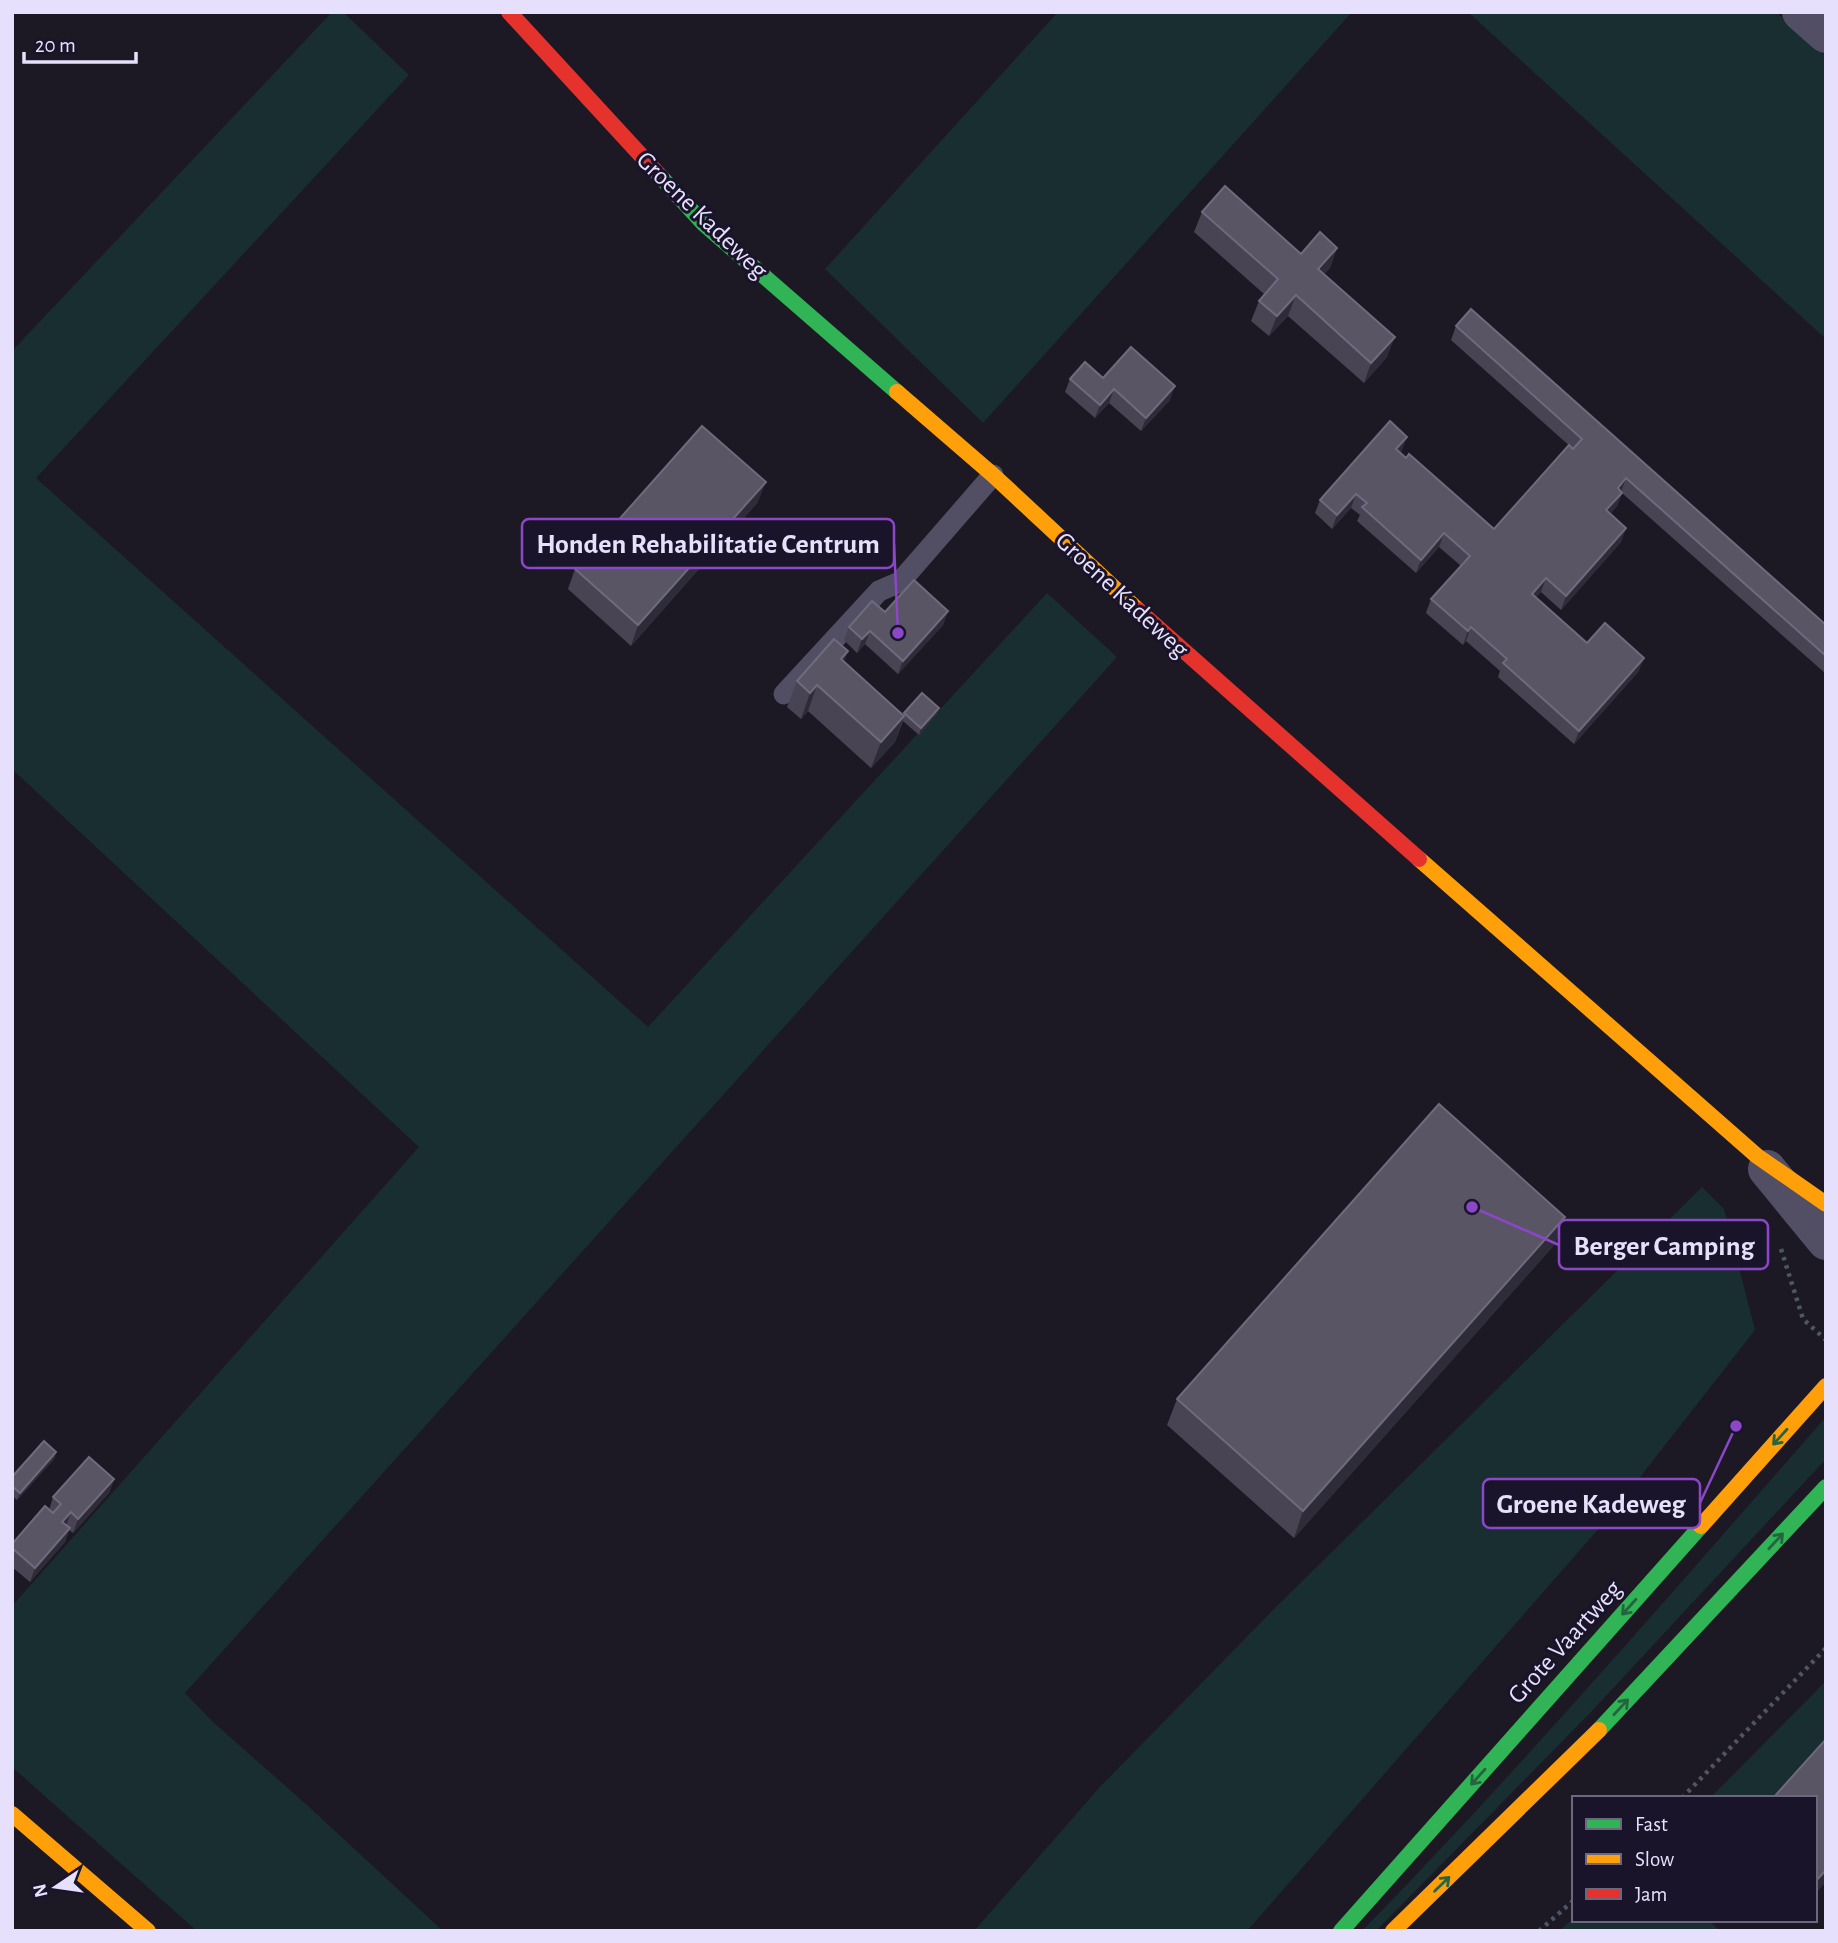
<svg xmlns="http://www.w3.org/2000/svg" width="1838" height="1943" viewBox="0 0 1838 1943" font-family="'Alegreya Sans',sans-serif">
	<rect width="100%" height="100%" fill="#1c1925"/>
	<g fill="#182e31">
		<path d="M332 12H343L409 75 36 478 648 1027 1047 593 1117 657 185 1693 213 1722 307 1805 443 1931H197L12 1767V1606L419 1147 12 769V351Z"/>
		<path d="M1058 12H1352L983 423 825 269Z"/>
		<path d="M1468 12H1776L1826 56V339Z"/>
		<path d="M1702 1187 1724 1209 1755 1330 1608 1518 1247 1931H974L1099 1788 1275 1608Z"/>
		<path d="M1826 1417V1459L1591 1712 1376 1931H1362C1523 1766 1674 1590 1826 1417Z"/>
		<path d="M1826 1681V1745L1779 1798H1710Z"/>
		<path d="M1574 1918V1920H1708L1720 1931H1559Z"/>
	</g>
	<g fill="none" stroke-linecap="round" stroke-linejoin="round">
		<g stroke="#4e5665" stroke-width="4.5" stroke-dasharray="3.5 5" stroke-linecap="butt">
			<path d="M1781 1249 1803 1319 1826 1340"/>
			<path d="M1682 1798 1826 1648"/>
			<path d="M1539 1931 1574 1900"/>
		</g>
		<path stroke="#524f64" stroke-width="21" d="M784 694 879 591 900 582 993 475"/>
		<g stroke="#524f64" stroke-width="38">
			<path d="M1801 12 1826 34"/>
			<path d="M1767 1169 1826 1241"/>
		</g>
		<g stroke="#30b455" stroke-width="16">
			<path d="M660 176 704 224 897 392"/>
			<path d="M1599 1730 1826 1487"/>
			<path d="M1341 1931 1701 1526"/>
		</g>
		<g stroke="#ff9f0a" stroke-width="16">
			<path d="M897 392 993 475 1138 610"/>
			<path d="M1419 859 1757 1156 1826 1204"/>
			<path d="M1701 1526 1826 1386"/>
			<path d="M12 1814 148 1931"/>
			<path d="M1393 1931 1599 1730"/>
		</g>
		<g stroke="#e5322d" stroke-width="16">
			<path d="M509 12 660 176"/>
			<path d="M1138 610 1419 859"/>
		</g>
	</g>
	<g fill="#484453">
		<path d="M1202 212 1301 254 1337 248 1330 268 1324 274 1387 357 1364 383 1288 316 1269 336 1251 321 1259 301 1264 294 1194 232Z"/>
		<path d="M1456 326 1826 625V674L1622 493 1617 506 1610 514 1626 528 1621 542 1561 610 1541 592 1536 597 1587 643 1639 671 1574 744 1498 677 1500 671 1466 641 1463 645 1426 613 1431 599 1461 566 1439 547 1416 573 1357 521 1360 515 1351 508 1332 529 1315 513 1320 500 1402 451 1400 453 1494 529 1573 449 1451 340Z"/>
		<path d="M1103 378 1170 400 1141 431 1109 403 1095 418 1065 392 1070 379Z"/>
		<path d="M758 502 631 646 568 589 575 569Z"/>
		<path d="M948 611 943 625 898 674 865 644 857 653 844 640 849 627 885 612Z"/>
		<path d="M844 662 904 715V713L939 708 936 715 919 735 903 721 895 742 871 768 808 711 801 719 787 707 797 681Z"/>
		<path d="M1556 1243 1294 1538 1167 1425 1177 1399Z"/>
		<path d="M56 1452 54 1459 17 1500 12 1496V1477Z"/>
		<path d="M114 1479 109 1493 73 1533 69 1530 65 1542 30 1582 12 1567V1544L49 1510 53 1497Z"/>
	</g>
	<g fill="#2f2c39">
		<path d="M1337 248 1330 268 1311 289 1318 269Z"/>
		<path d="M1296 295 1288 316 1269 336 1277 316Z"/>
		<path d="M1395 337 1387 357 1364 383 1371 363Z"/>
		<path d="M1175 386 1170 400 1141 431 1146 418Z"/>
		<path d="M1114 389 1109 403 1095 418 1100 405Z"/>
		<path d="M1407 437 1402 451 1390 463 1396 449Z"/>
		<path d="M1626 478 1621 492 1618 488Z"/>
		<path d="M766 482 758 502 631 646 638 625Z"/>
		<path d="M1622 493 1617 506 1601 524 1606 510Z"/>
		<path d="M1356 494 1351 508 1332 529 1337 515Z"/>
		<path d="M1626 528 1621 542 1561 610 1566 596Z"/>
		<path d="M1444 533 1439 547 1416 573 1421 560Z"/>
		<path d="M1546 578 1541 592 1527 607 1532 594Z"/>
		<path d="M948 611 943 625 898 674 903 661Z"/>
		<path d="M1471 627 1466 641 1463 645 1468 631Z"/>
		<path d="M870 631 865 644 857 653 862 639Z"/>
		<path d="M848 651 839 677 841 659Z"/>
		<path d="M1644 658 1639 671 1574 744 1579 731Z"/>
		<path d="M817 685 808 711 801 719 810 693Z"/>
		<path d="M939 708 936 715 919 735 921 728Z"/>
		<path d="M904 716 895 742 871 768 881 742Z"/>
		<path d="M1565 1217 1556 1243 1294 1538 1303 1511Z"/>
		<path d="M56 1452 54 1459 17 1500 20 1493Z"/>
		<path d="M114 1479 109 1493 73 1533 78 1519Z"/>
		<path d="M71 1512 66 1526 62 1522Z"/>
		<path d="M70 1528 65 1542 30 1582 35 1568Z"/>
		<path d="M1826 1870V1882L1815 1894V1882Z"/>
	</g>
	<g fill="#595565" stroke="#6f6a7d" stroke-width="2">
		<path d="M1225 186 1301 254 1320 232 1337 248 1318 269 1395 337 1371 363 1296 295 1277 316 1259 301 1278 279 1202 212Z"/>
		<path d="M1471 309 1826 625V656L1626 478 1618 488 1622 493 1606 510 1626 528 1566 596 1546 578 1532 594 1587 643 1605 623 1644 658 1579 731 1503 663 1507 659 1471 627 1468 631 1431 599 1470 556 1444 533 1421 560 1362 507 1367 503 1356 494 1337 515 1320 500 1390 421 1407 437 1396 449 1406 458 1409 454 1494 529 1569 445 1573 449 1582 439 1456 326Z"/>
		<path d="M1131 347 1175 386 1146 418 1114 389 1100 405 1070 379 1085 362 1103 378Z"/>
		<path d="M702 426 766 482 638 625 575 569Z"/>
		<path d="M914 580 948 611 903 661 870 631 862 639 849 627 872 601 885 612Z"/>
		<path d="M834 639 848 651 841 659 904 716 881 742 817 685 810 693 797 681Z"/>
		<path d="M922 693 939 708 921 728 904 713Z"/>
		<path d="M1439 1104 1565 1217 1303 1511 1177 1399Z"/>
		<path d="M44 1441 56 1452 20 1493 12 1486V1477Z"/>
		<path d="M89 1457 114 1479 78 1519 71 1512 62 1522 70 1528 35 1568 12 1548V1544L45 1506 53 1513 61 1504 53 1497Z"/>
		<path d="M1826 1739V1870L1815 1882V1798H1773Z"/>
	</g>
	<defs><path id="oneway-shaft" d="M-6 0H5M1.5-3L5.5 0L1.5 3" fill="none" stroke-width="1.6" stroke-linecap="round" stroke-linejoin="round" transform="scale(1.75)"/></defs>
	<g stroke="#256440">
		<use href="#oneway-shaft" transform="translate(1780 1437) rotate(132)"/>
		<use href="#oneway-shaft" transform="translate(1776 1541) rotate(-47)"/>
		<use href="#oneway-shaft" transform="translate(1629 1607) rotate(132)"/>
		<use href="#oneway-shaft" transform="translate(1621 1707) rotate(-47)"/>
		<use href="#oneway-shaft" transform="translate(1478 1777) rotate(132)"/>
		<use href="#oneway-shaft" transform="translate(1442 1884) rotate(-44)"/>
	</g>
	<g text-anchor="middle" dominant-baseline="central" stroke-width="6" stroke-linejoin="round" paint-order="stroke">
		<g font-size="26" fill="#e7e0fc" stroke="#1a142a">
			<text transform="translate(702 215) rotate(44)">Groene Kadeweg</text>
			<text transform="translate(1122 595) rotate(43)">Groene Kadeweg</text>
			<text transform="translate(1565 1642) rotate(-48)">Grote Vaartweg</text>
		</g>
	</g>
	<path fill="none" stroke="#8b47c8" stroke-width="2.5" d="M898 633L894 544M1472 1207L1559 1245M1736 1426L1700 1503"/>
	<g fill="#8b47c8" stroke="#1a142a" stroke-width="2.5">
		<circle cx="898" cy="633" r="7"/>
		<circle cx="1472" cy="1207" r="7"/>
		<circle cx="1736" cy="1426" r="7"/>
	</g>
	<g fill="#1a142a" stroke="#8b47c8" stroke-width="2.5">
		<rect x="522" y="519" width="372" height="49" rx="7"/>
		<rect x="1559" y="1220" width="209" height="49" rx="7"/>
		<rect x="1483" y="1479" width="217" height="49" rx="7"/>
	</g>
	<g font-size="28" text-anchor="middle" font-weight="bold" fill="#e7e0fc">
		<text x="708" y="553">Honden Rehabilitatie Centrum</text>
		<text x="1664" y="1255">Berger Camping</text>
		<text x="1591" y="1513">Groene Kadeweg</text>
	</g>
	<rect width="1838" height="1943" fill="none" stroke="#e7e0fc" stroke-width="28"/>
	<rect x="1572" y="1796" width="245" height="126" fill="#1a142a" stroke="#6c667e" stroke-width="2"/>
	<rect x="1586" y="1819" width="35" height="10" fill="#30b455" stroke="#6c667e" stroke-width="2"/>
	<text x="1635" y="1831" font-size="21" fill="#e7e0fc">Fast</text>
	<rect x="1586" y="1854" width="35" height="10" fill="#ff9f0a" stroke="#6c667e" stroke-width="2"/>
	<text x="1635" y="1866" font-size="21" fill="#e7e0fc">Slow</text>
	<rect x="1586" y="1889" width="35" height="10" fill="#e5322d" stroke="#6c667e" stroke-width="2"/>
	<text x="1635" y="1901" font-size="21" fill="#e7e0fc">Jam</text>
	<g transform="translate(56 1887) rotate(257)" stroke="#1a142a" stroke-width="5" paint-order="stroke">
	<path d="M0-5L12 26L0 18L-12 26Z" fill="#e7e0fc"/>
	<text y="-10" font-size="19" font-weight="bold" text-anchor="middle" fill="#e7e0fc">N</text>
	</g>
	<path d="M24 52v10h112v-10" fill="none" stroke="#e7e0fc" stroke-width="3.5"/>
	<text x="35" y="52" font-size="21" fill="#e7e0fc" stroke="#1a142a" stroke-width="5" paint-order="stroke">20 m</text>
</svg>
